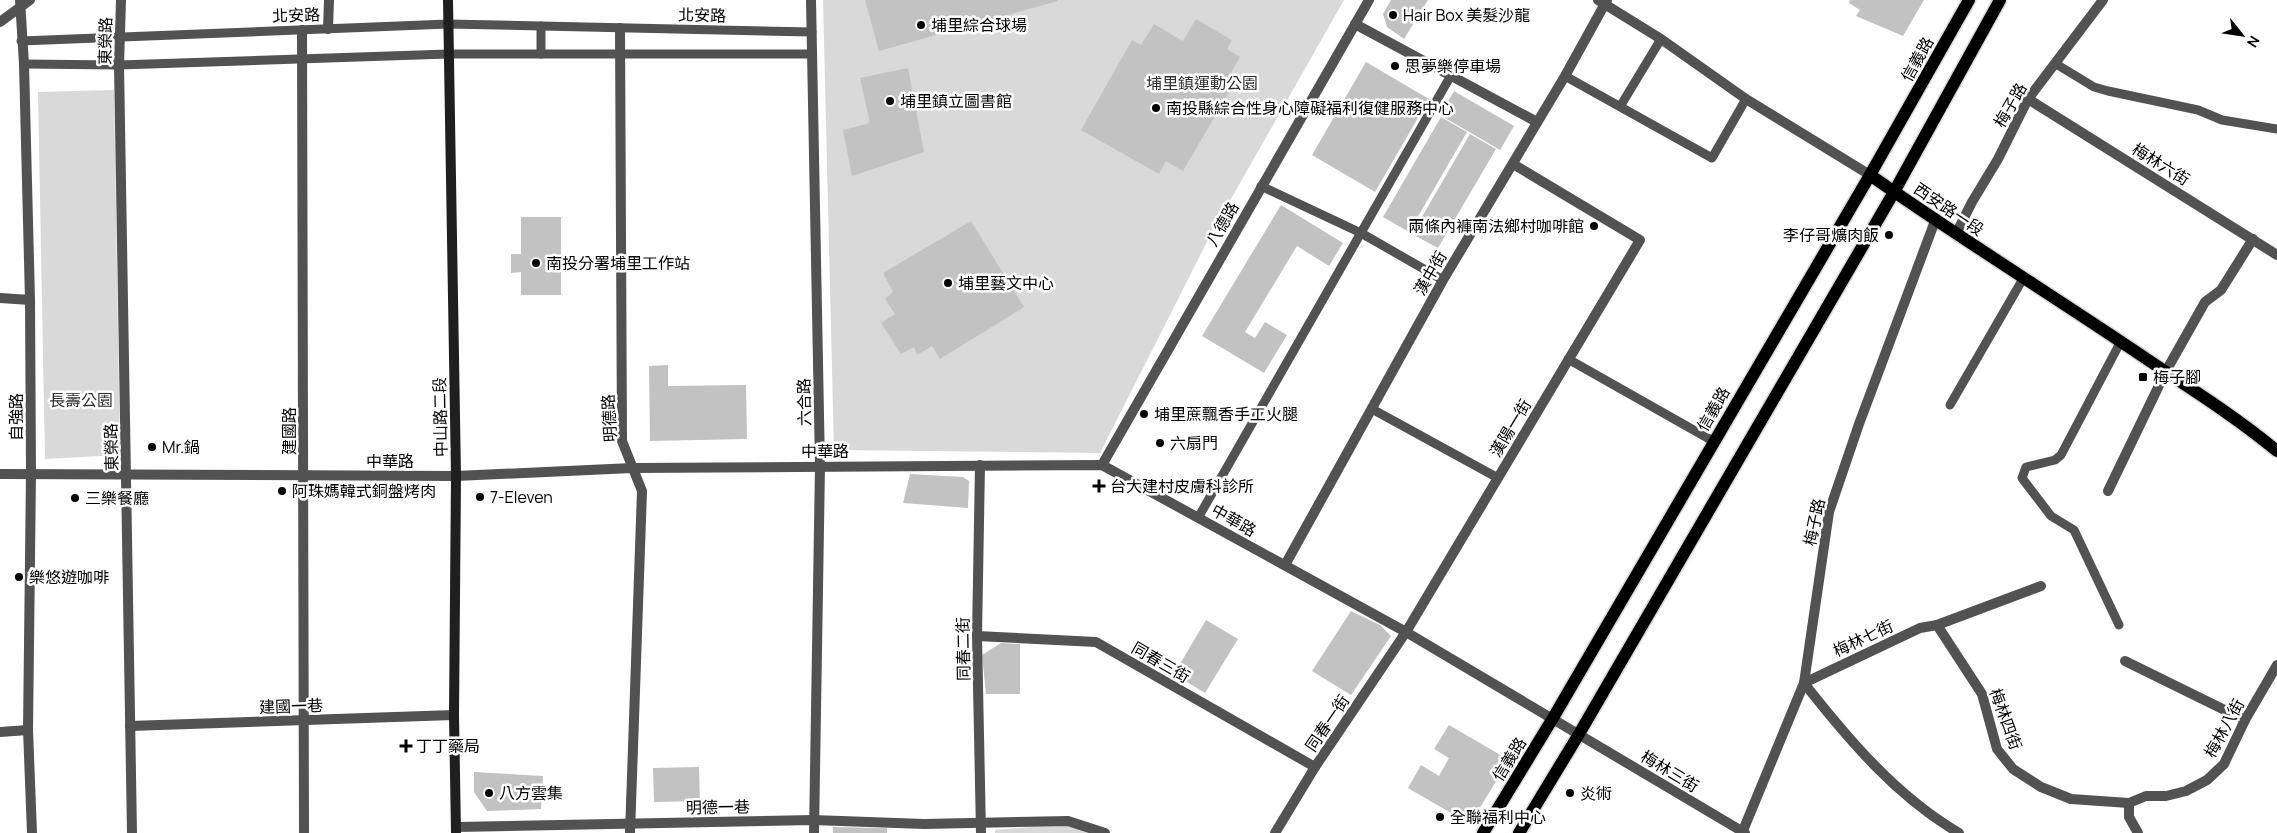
<svg xmlns="http://www.w3.org/2000/svg" width="2277" height="833" viewBox="0 0 2277 833" font-family="Manrope,'Noto Sans TC',sans-serif">
	<rect width="100%" height="100%" fill="#fff"/>
	<g fill="#d9d9d9">
		<path d="M823 0H1344L1210 236 1100 453 834 450Z"/>
		<path d="M114 90 120 455 45 459 38 92Z"/>
		<path d="M1075 823 1092 833H995V830Z"/>
	</g>
	<g fill="#c2c2c2">
		<path d="M865 0H1058V1L879 51Z"/>
		<path d="M1391 0H1428L1404 39 1387 27 1383 14Z"/>
		<path d="M1850 0H1924L1903 36 1856 16 1860 10 1849 3Z"/>
		<path d="M1196 19 1232 40 1227 49 1240 57 1225 83 1232 87 1183 171 1166 161 1159 174 1081 130 1132 40 1141 45 1154 24 1183 41Z"/>
		<path d="M1366 62 1429 99 1375 192 1312 155Z"/>
		<path d="M908 68 924 152 852 176 843 130 870 123 860 78Z"/>
		<path d="M1454 91 1514 126 1500 150 1440 115Z"/>
		<path d="M1441 117 1467 132 1409 232 1383 217Z"/>
		<path d="M1470 134 1496 149 1438 248 1412 234Z"/>
		<path d="M1281 205 1343 243 1329 266 1297 246 1245 332 1255 338 1265 322 1287 335 1264 373 1202 336Z"/>
		<path d="M521 217H561V295H521V272L511 273V254H521Z"/>
		<path d="M971 221 1024 307 940 359 932 346 917 355 914 347 901 354 881 323 895 314 885 299 893 292 883 273Z"/>
		<path d="M668 365V386L746 385 747 439 650 441 649 366Z"/>
		<path d="M910 474 963 477 969 481 968 508 903 503Z"/>
		<path d="M1351 611 1380 625 1391 636 1351 695 1312 671Z"/>
		<path d="M1206 620 1238 639 1205 693 1174 674Z"/>
		<path d="M1001 643 1020 644V694H986L982 655Z"/>
		<path d="M1449 725 1509 760 1470 824 1408 788 1421 765 1439 776 1449 758 1434 749Z"/>
		<path d="M699 767 700 801 654 802 653 768Z"/>
		<path d="M474 772 543 776 541 809 487 811 474 792Z"/>
		<path d="M833 827 887 828V833H833Z"/>
	</g>
	<g fill="none" stroke-linecap="round" stroke-linejoin="round">
		<g stroke="#dbdbdb" stroke-width="15">
			<g id="primary">
				<path d="M1870 175C1967 243 2068 305 2166 372 2204 397 2242 422 2277 451"/>
				<path d="M1483 833 1553 718 1870 175 1969 0"/>
				<path d="M1519 833 1579 734 1894 192 2000 0"/>
			</g>
		</g>
		<g stroke="#525252" stroke-width="9">
			<path d="M541 26V54"/>
			<path d="M21 41 448 24 812 32"/>
			<path d="M24 64 119 65 448 54H812"/>
			<path d="M2056 64 2094 87 2108 91 2198 110 2222 120 2277 129"/>
			<path d="M1565 76 1712 158 1746 99"/>
			<path d="M1621 105 1661 39"/>
			<path d="M1261 186 1361 233 1443 280"/>
			<path d="M1568 359 1713 441"/>
			<path d="M1950 405 2024 277"/>
			<path d="M1372 409 1498 478"/>
			<path d="M1198 518 1450 77"/>
			<path d="M2119 625 2074 530 2051 516 2022 478 2026 467 2055 460 2061 455 2121 341"/>
		</g>
		<g stroke="#525252" stroke-width="10">
			<path d="M20 0 24 64 30 300 31 473 28 730 32 833"/>
			<path d="M121 0 119 65 132 833"/>
			<path d="M811 0 820 466 814 833"/>
			<path d="M1598 0 1661 39 1746 99 1870 175"/>
			<path d="M0 22 30 0"/>
			<path d="M1355 24 1537 122"/>
			<path d="M620 28 622 441 642 491 630 833"/>
			<path d="M328 29 329 0"/>
			<path d="M302 30 304 833"/>
			<path d="M2028 99 2277 255"/>
			<path d="M1956 234 1972 202 1998 159 2028 99 2103 0"/>
			<path d="M0 298 30 300"/>
			<path d="M980 465 977 636 981 833"/>
			<path d="M1102 465 1369 0"/>
			<path d="M0 474 456 476 632 468 1102 465 1406 632 1745 833"/>
			<path d="M2108 491 2166 371 2205 302 2221 290 2253 239"/>
			<path d="M1285 565 1443 280 1565 76 1607 0"/>
			<path d="M1937 625 1982 694 1997 749 2013 769 2041 787 2071 799 2129 803"/>
			<path d="M977 636 1096 642 1315 767"/>
			<path d="M2125 661 2245 720"/>
			<path d="M130 726 454 715"/>
			<path d="M0 732 28 730"/>
			<path d="M456 827 813 820 924 824 1068 821 1105 833"/>
			<path d="M1275 833 1315 767 1406 632 1640 240 1513 164"/>
			<path d="M1742 833 1804 683 1829 512 1859 424 1935 221"/>
			<path d="M1959 833C1896 796 1848 739 1804 683L1920 628 1937 625 2041 586"/>
			<path d="M2138 833 2129 817V803L2146 796H2166L2186 791 2207 780 2224 764 2245 720 2277 665"/>
		</g>
		<path stroke="#1f1f1f" stroke-width="10" d="M448 0 456 476 454 715 456 833"/>
		<use href="#primary" stroke="#000" stroke-width="12"/>
	</g>
	<g fill="#000" stroke="#fff" stroke-width="2">
		<circle cx="1393" cy="15" r="5"/>
		<circle cx="921" cy="25" r="5"/>
		<circle cx="1395" cy="66" r="5"/>
		<circle cx="890" cy="101" r="5"/>
		<circle cx="1156" cy="108" r="5"/>
		<circle cx="1594" cy="226" r="5"/>
		<circle cx="1889" cy="235" r="5"/>
		<circle cx="536" cy="263" r="5"/>
		<circle cx="948" cy="283" r="5"/>
		<rect x="2138" y="372" width="10" height="10" rx="2.5"/>
		<circle cx="1144" cy="414" r="5"/>
		<circle cx="1160" cy="443" r="5"/>
		<circle cx="152" cy="447" r="5"/>
		<path d="M1096.5 478.5h5v5h5v5h-5v5h-5v-5h-5v-5h5z"/>
		<circle cx="282" cy="491" r="5"/>
		<circle cx="480" cy="497" r="5"/>
		<circle cx="75" cy="498" r="5"/>
		<circle cx="19" cy="577" r="5"/>
		<path d="M403.5 738.5h5v5h5v5h-5v5h-5v-5h-5v-5h5z"/>
		<circle cx="489" cy="793" r="5"/>
		<circle cx="1570" cy="793" r="5"/>
		<circle cx="1440" cy="817" r="5"/>
	</g>
	<g text-anchor="middle" dominant-baseline="central" stroke-width="5" stroke-linejoin="round" paint-order="stroke">
		<g font-size="16" fill="#000" stroke="#fff">
			<text transform="translate(296 15) rotate(-2)">北安路</text>
			<text transform="translate(702 15) rotate(1)">北安路</text>
			<text transform="translate(105 41) rotate(-89)">東榮路</text>
			<text transform="translate(1917 59) rotate(-61)">信義路</text>
			<text transform="translate(2010 105) rotate(-60)">梅子路</text>
			<text transform="translate(2161 164) rotate(32)">梅林六街</text>
			<text transform="translate(1949 209) rotate(34)">西安路一段</text>
			<text transform="translate(1222 224) rotate(-60)">八德路</text>
			<text transform="translate(1430 273) rotate(-60)">漢中街</text>
			<text transform="translate(804 402) rotate(-91)">六合路</text>
			<text transform="translate(1713 409) rotate(-60)">信義路</text>
			<text transform="translate(16 417) rotate(-90)">自強路</text>
			<text transform="translate(440 417) rotate(-91)">中山路二段</text>
			<text transform="translate(609 418) rotate(-93)">明德路</text>
			<text transform="translate(1510 428) rotate(-59)">漢陽一街</text>
			<text transform="translate(289 431) rotate(-90)">建國路</text>
			<text transform="translate(111 447) rotate(-91)">東榮路</text>
			<text x="825" y="451">中華路</text>
			<text x="390" y="461">中華路</text>
			<text transform="translate(1234 520) rotate(29)">中華路</text>
			<text transform="translate(1814 522) rotate(-78)">梅子路</text>
			<text transform="translate(1863 638) rotate(-25)">梅林七街</text>
			<text transform="translate(963 649) rotate(-91)">同春二街</text>
			<text transform="translate(1161 662) rotate(30)">同春三街</text>
			<text transform="translate(291 706) rotate(-2)">建國一巷</text>
			<text transform="translate(2006 719) rotate(70)">梅林四街</text>
			<text transform="translate(1327 723) rotate(-56)">同春一街</text>
			<text transform="translate(2224 728) rotate(-61)">梅林八街</text>
			<text transform="translate(1509 759) rotate(-58)">信義路</text>
			<text transform="translate(1670 771) rotate(31)">梅林三街</text>
			<text transform="translate(718 807) rotate(-1)">明德一巷</text>
		</g>
		<g font-size="16" fill="#000" stroke="#fff" text-anchor="start">
			<text x="1403" y="15">Hair Box 美髮沙龍</text>
			<text x="931" y="25">埔里綜合球場</text>
			<text x="1405" y="66">思夢樂停車場</text>
			<text x="900" y="101">埔里鎮立圖書館</text>
			<text x="1166" y="108">南投縣綜合性身心障礙福利復健服務中心</text>
			<text x="1584" y="226" text-anchor="end">兩條內褲南法鄉村咖啡館</text>
			<text x="1879" y="235" text-anchor="end">李仔哥爌肉飯</text>
			<text x="546" y="263">南投分署埔里工作站</text>
			<text x="958" y="283">埔里藝文中心</text>
			<text x="2153" y="377">梅子腳</text>
			<text x="1154" y="414">埔里蔗飄香手工火腿</text>
			<text x="1170" y="443">六扇門</text>
			<text x="162" y="447">Mr.鍋</text>
			<text x="1110" y="486">台大建村皮膚科診所</text>
			<text x="292" y="491">阿珠媽韓式銅盤烤肉</text>
			<text x="490" y="497">7-Eleven</text>
			<text x="85" y="498">三樂餐廳</text>
			<text x="29" y="577">樂悠遊咖啡</text>
			<text x="416" y="746">丁丁藥局</text>
			<text x="499" y="793">八方雲集</text>
			<text x="1580" y="793">炎術</text>
			<text x="1450" y="817">全聯福利中心</text>
		</g>
		<g font-size="16" fill="#303030" stroke="#fff">
			<text x="1202" y="83">埔里鎮運動公園</text>
			<text x="81" y="400">長壽公園</text>
		</g>
	</g>
	<g transform="translate(2242 35) rotate(120)" stroke="#ffffff" stroke-width="4" paint-order="stroke">
	<path d="M0-4L9 19L0 12L-9 19Z" fill="#000000"/>
	<text y="-8" font-size="14" font-weight="bold" text-anchor="middle" fill="#000000">N</text>
	</g>
</svg>
